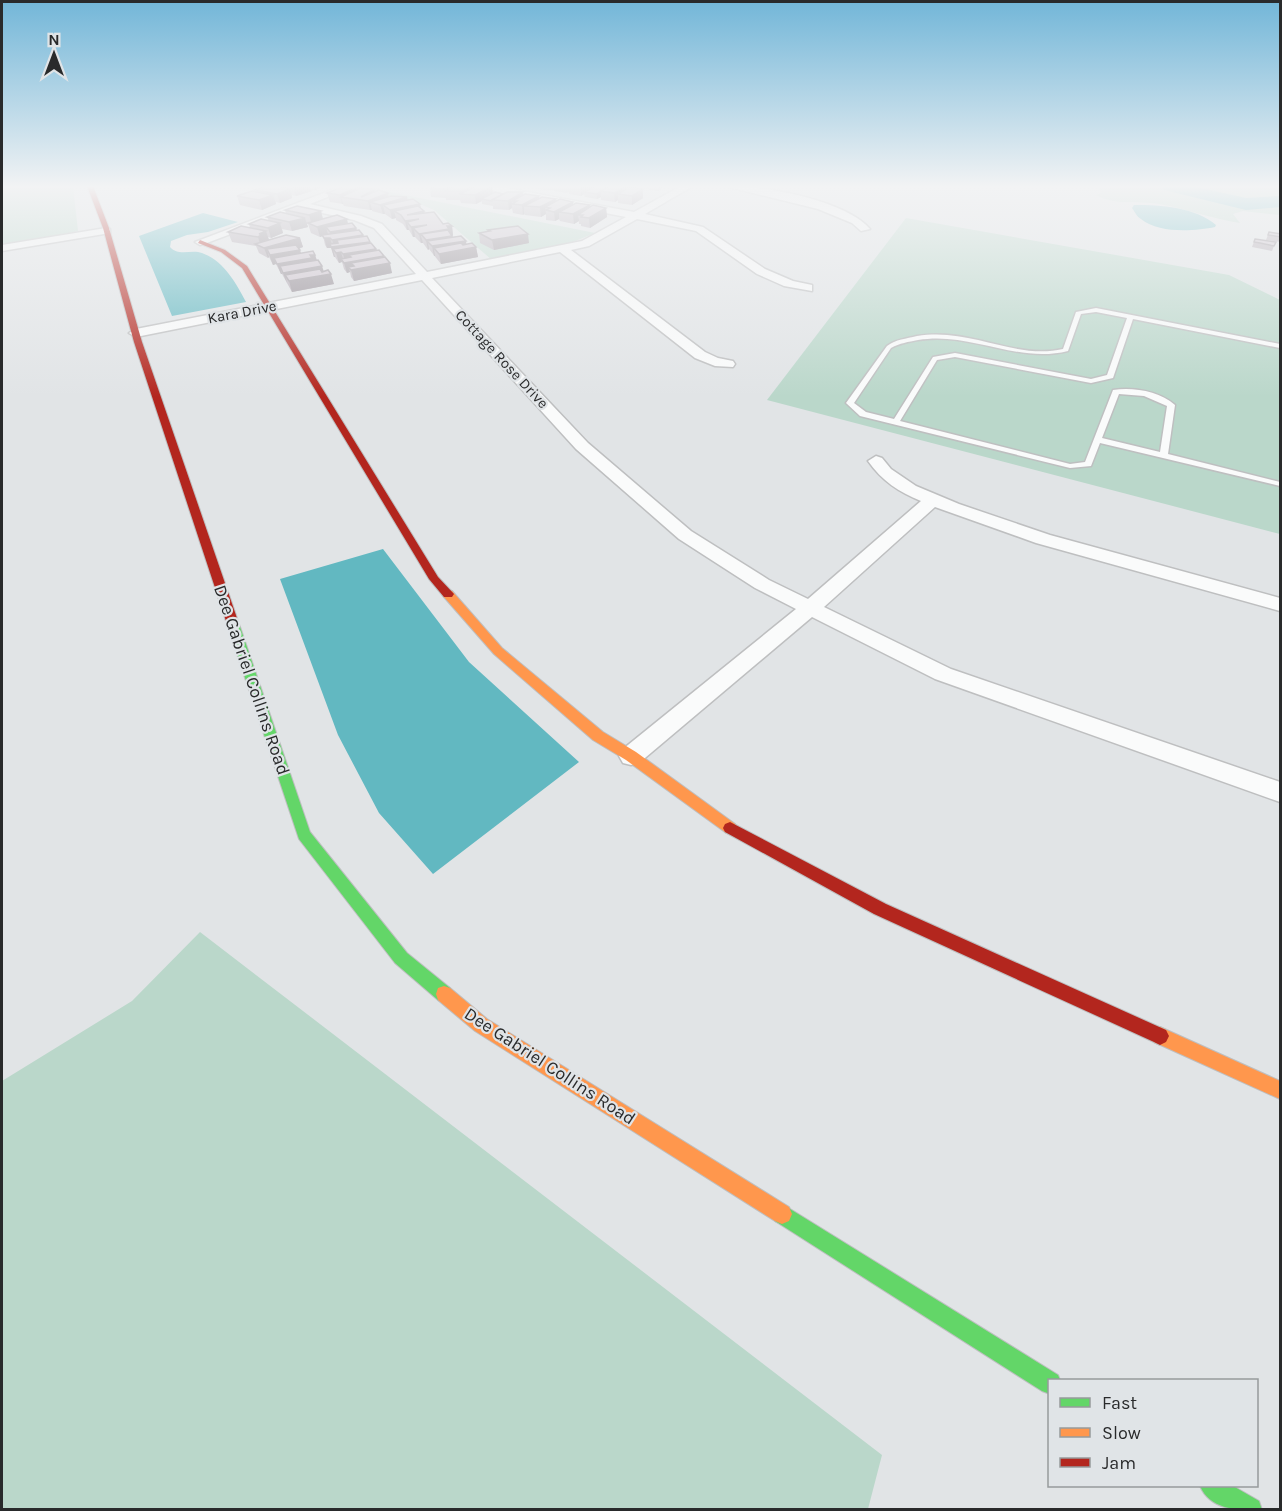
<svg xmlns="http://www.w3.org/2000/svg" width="1282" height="1511" viewBox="0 0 1282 1511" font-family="Karla,sans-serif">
	<rect width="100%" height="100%" fill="#e1e4e6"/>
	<g fill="#bad7ca">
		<path d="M2 186H73L78 231 55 237 2 244Z"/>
		<path d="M360 186 595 233 573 242 492 260 434 210 420 204 351 189Z"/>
		<path d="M1094 186H1280V215L1243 211 1233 214 1240 223C1213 219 1187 209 1159 204 1137 200 1116 206 1096 195L1101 193 1098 187Z"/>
		<path d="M906 218 1229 275 1280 300V534L767 400Z"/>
		<path d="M200 932 882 1455 868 1509H2V1081L132 1001Z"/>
	</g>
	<g fill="#62b8c1">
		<path d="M1134 205C1161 205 1195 207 1216 225L1215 227C1195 231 1159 234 1141 219 1137 217 1135 212 1132 208Z"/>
		<path d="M203 213 238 222 208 232 187 235 171 241 170 247C179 257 191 249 202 253 224 261 236 283 246 302L172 316 139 236Z"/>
		<path d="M383 549 469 662 579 762 433 874 379 813 338 735 280 579Z"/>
	</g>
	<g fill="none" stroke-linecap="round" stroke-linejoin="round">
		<path fill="#62b8c1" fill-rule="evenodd" d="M1161 186H1192L1246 198 1280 196V207L1246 210 1164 190Z"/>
		<g stroke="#bebfc0" stroke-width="3">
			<path id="lane" d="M1096 308 1280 344V348L1133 319 1113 378 1091 383 955 357 937 360 900 421 1070 464 1085 462 1113 390C1133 387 1159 391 1175 405L1168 454 1280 482V486L1100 443 1091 466 1070 468 860 416 846 403 887 346C896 339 906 339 917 336 971 327 1014 360 1063 349L1076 312ZM1096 312 1127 318 1107 375 1091 379 955 353 933 357 894 419 866 412 854 403 891 348C900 343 908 342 918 340 970 331 1017 364 1068 351L1081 314ZM1119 394 1144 396 1167 406 1160 452 1102 438Z"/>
		</g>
		<g stroke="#bebfc0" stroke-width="3">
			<g id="street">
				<path d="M342 186H355L310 204 361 216 382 224 427 272 582 241 626 217 482 189 477 186H496L634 212 681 186H693L645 214 703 227 765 269 793 281 812 285V291L784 286 757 274 696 231 637 219 589 246 571 250 705 352 718 358 733 361 735 364 733 367 715 366 695 358 560 252 432 278 588 443 691 531 769 580 808 599 921 501C899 492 882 481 868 461L876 456 882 458 891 469 916 486 959 504 1050 535 1280 598V611L1036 543 935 507 824 607 951 669 1280 782V802L935 679 812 617 639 763 631 765 623 763 619 756 623 749 796 609 755 588 679 539 576 449 422 280 136 337 129 333 136 329 416 274 374 228 354 220 300 208 204 244 200 245 195 242Z"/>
				<path d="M724 186C762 185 845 200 870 229L861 231 852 223 818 209Z"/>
				<path d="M106 228 110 229V233L2 251V245Z"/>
			</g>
		</g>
		<g stroke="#bebfc0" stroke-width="2">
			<g id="fast">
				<path d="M232 617 238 621 310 832 407 953 450 988 452 994 450 1000 444 1002 438 1000 395 963 299 839 226 621Z"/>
				<path d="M782 1204 1058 1375 1060 1380H1050V1394L1042 1391 775 1221 772 1214 775 1207Z"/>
				<path d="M1200 1486H1233L1259 1501 1262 1510C1239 1510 1211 1511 1200 1486Z"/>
			</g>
		</g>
		<g stroke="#bebfc0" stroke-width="2">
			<g id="slow">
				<path d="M448 590 452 591 502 648 603 732 636 752 735 824 737 828 735 832 730 834 725 832 626 760 593 740 494 654 444 597 442 594Z"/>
				<path d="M444 986 450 988 487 1019 789 1207 792 1214 789 1221 782 1224 775 1221 475 1031 438 1000 436 994 438 988Z"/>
				<path d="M1160 1027 1280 1081V1099L1154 1042 1151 1036 1154 1030Z"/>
			</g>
		</g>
		<g stroke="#bebfc0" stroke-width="2">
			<g id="jam">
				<path d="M87 186H93L109 228 142 342 238 621 236 624 232 625 226 621 134 342 103 228Z"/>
				<path d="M200 240 225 250 247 266 438 577 454 594 452 597H444L429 579 242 268 221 252 198 243Z"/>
				<path d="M730 822 886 904 1166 1030 1169 1036 1166 1042 1160 1045 1154 1042 874 914 725 832 723 828 725 824Z"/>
			</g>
		</g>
		<use href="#lane" fill="#fafbfb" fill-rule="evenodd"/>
		<use href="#street" fill="#fafbfb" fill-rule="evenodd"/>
		<use href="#fast" fill="#63d668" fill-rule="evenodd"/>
		<use href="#slow" fill="#ff974d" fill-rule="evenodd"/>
		<use href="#jam" fill="#b3261e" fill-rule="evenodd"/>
	</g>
	<g fill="#ada3ad">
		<path d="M266 186H325L315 190H311L312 191 296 196 292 195V198L280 203 276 202V204L262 210 240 205 237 196 256 192 255 190Z"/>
		<path d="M360 186V188L375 189V191L388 193V196L420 204 421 208 425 213 443 224 452 226 453 237 467 244 476 247 478 257 441 264 429 249 428 250 423 243H421L415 237H413L409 230H407L403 224 396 220V218L392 219 385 214H383L372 211V210H370L344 206 343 204 330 202 327 193Z"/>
		<path d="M391 186H409L403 188Z"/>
		<path d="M538 186H598L607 187 630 186V187L643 189V198L632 205 618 203V200L615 202 601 200V197L597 199 585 197 584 194 581 196 569 194V192L567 193 554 191 553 190H552L538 189Z"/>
		<path d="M641 186H665L658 191 641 188Z"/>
		<path d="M492 187 493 194 539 196V198L556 201 573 202V204L590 205V207L606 208 607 217 590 228 581 226V224H579V221L574 224 560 221 559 219 555 221 546 220V214L541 217 525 215 524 214 523 215 513 213 512 208 509 210 493 209V206L482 204V201L476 204 461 203 460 200H446V198L431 197 430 188Z"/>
		<path d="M285 210 321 211 323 219 348 224 356 228 357 230 363 235 364 237 376 249 377 251 384 256 392 273 354 281 351 277 350 272 347 273 344 269 342 262 339 263 335 257H334L331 248H327L325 245 323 236 320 237 311 233 308 224H307L308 227 292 231 282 229 283 233 271 238 268 237 269 240 300 238 303 247 299 249 301 253 315 255 317 260 323 271 334 284 292 292 282 274H281L276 264 273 265 269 257 268 258 259 253 256 246 232 242 228 232 250 228 249 224 269 221 267 217 286 214Z"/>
		<path d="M488 230 529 243 494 250 480 243 479 233 488 232Z"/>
		<path d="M1269 232 1281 234V242L1266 240Z"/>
		<path d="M1255 239 1274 246 1272 251 1252 247Z"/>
	</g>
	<g fill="#8d858d">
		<path d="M297 186H310L312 191 296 196 293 187Z"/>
		<path d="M314 186H325L315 190Z"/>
		<path d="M360 186 362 195 341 197 343 204H342L340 195Z"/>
		<path d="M583 186H598L584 192V194L581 196V187Z"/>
		<path d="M627 186H630V193L618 194V200L615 202 614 193Z"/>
		<path d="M658 186H665L658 191Z"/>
		<path d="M492 187 493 196 481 199 482 201 476 204 475 195Z"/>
		<path d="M290 189 292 198 280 203 277 194Z"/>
		<path d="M375 189 377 198 388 193 390 202 407 197 409 206 420 204 421 211H424L426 220 447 226H452L453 235 451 236H452L454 243 466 241 467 249 476 247 478 257 441 264 439 254 434 249 435 256H434L432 246 428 242 429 249 428 250 426 240 422 236H421L423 243H421L419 234 414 229 415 237H413L411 227 407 222 409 230H407L405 221 407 216 402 217 401 215 394 211 396 218 392 219 390 210 383 205 385 214H383L380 205 370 202 372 210H370L368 201 361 197Z"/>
		<path d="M643 189V198L632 205V196Z"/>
		<path d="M523 192 524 201H512V208L509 210 508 201Z"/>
		<path d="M601 192V197L597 199V194Z"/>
		<path d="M273 195 276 204 262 210 259 200Z"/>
		<path d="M539 196 540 205 524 206V214L523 215 522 205Z"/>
		<path d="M556 199V208L545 207 546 214 541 217 540 207Z"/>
		<path d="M573 202V211L559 212V219L555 221 554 212Z"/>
		<path d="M590 205V214L583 215H578L579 221 574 224 573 214Z"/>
		<path d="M606 208 607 217 590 228 589 218Z"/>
		<path d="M321 211 323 220 312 225 309 215Z"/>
		<path d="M305 218 308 227 292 231 289 222Z"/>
		<path d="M347 219 349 228H356L358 236 363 235 365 243 370 242 372 250 376 249 378 257 384 256 386 264 390 263 392 273 354 281 351 270 348 267 350 272 347 273 344 263 345 262 343 254 341 252 344 262 341 259 342 262 339 263 336 253 333 249 335 257H334L330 244 331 248H327L324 238H330L333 247H334L330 232 326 227 328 234 320 237 317 227Z"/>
		<path d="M280 223 283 233 271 238 268 228Z"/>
		<path d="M266 231 269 240 261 247 258 237 259 234Z"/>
		<path d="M528 234 529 243 494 250 492 240Z"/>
		<path d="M300 238 303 247 286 252 300 250 303 260 310 255H315L318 265 322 266 325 275 331 274 334 284 292 292 289 281 285 275 287 283 283 273 280 266 282 274H281L277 264 274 258 276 264 273 265 267 249 269 257 268 258 264 248Z"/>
	</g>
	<g fill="#c9bec9" stroke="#8d858d" stroke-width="1.5">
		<path d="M266 186H277L290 189 277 194 255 190Z"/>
		<path d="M344 186H360L340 195 327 193Z"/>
		<path d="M435 186H451L445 189 430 188Z"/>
		<path d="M455 186H473L462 191H444Z"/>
		<path d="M477 186 492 187 475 195 459 194Z"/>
		<path d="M596 186 607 187 601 191V192L597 194 584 192Z"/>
		<path d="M610 186H627L614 193 601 191Z"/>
		<path d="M629 187 643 189 632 196 618 194Z"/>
		<path d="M360 188 375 189 361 197 379 190 388 193 368 201 341 197Z"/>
		<path d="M252 191 273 195 259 200 237 196Z"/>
		<path d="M495 192 503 194 492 200V201L481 199Z"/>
		<path d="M507 192H523L508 201 492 200Z"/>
		<path d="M525 194 539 196 522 205 512 204 517 201H512Z"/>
		<path d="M391 196 407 197 380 205 370 202Z"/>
		<path d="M542 197 556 199 540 207 524 206Z"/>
		<path d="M413 199 420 204 390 210 383 205Z"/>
		<path d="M560 199 573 202 554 212 546 210 550 208 545 207Z"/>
		<path d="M576 203 590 205 573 214 559 212Z"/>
		<path d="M593 205 606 208 589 218 581 217 583 215H578Z"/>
		<path d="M297 206 321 211 309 215 285 210Z"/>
		<path d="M418 206 424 211 407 215 434 212 443 224 448 223 452 226H447L449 229 419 234 413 228 427 225 411 227 407 222 419 219 405 221 401 215 394 211Z"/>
		<path d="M280 212 305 218 289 222 267 217Z"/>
		<path d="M337 215 347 219 317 227 308 223Z"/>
		<path d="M261 219 280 223 268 228 249 224Z"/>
		<path d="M352 223 356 228 330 232 326 227Z"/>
		<path d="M241 226 266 231 259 234H263L258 237 228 232Z"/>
		<path d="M518 226 528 234 492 240 479 233 490 231 488 230Z"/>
		<path d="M359 230 363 235 332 240 330 238H324L322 235Z"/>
		<path d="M448 230 452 236 426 240 421 234Z"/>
		<path d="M1269 232 1281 234V237L1268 235Z"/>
		<path d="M286 235 300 238 264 248 255 244Z"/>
		<path d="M367 236 370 242 331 247 330 244 338 243 337 240Z"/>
		<path d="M461 236 466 241 432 246 427 241Z"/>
		<path d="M1255 239 1276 242 1274 246 1260 243 1254 242Z"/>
		<path d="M371 243 376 249 343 254 341 252 336 253 333 249Z"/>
		<path d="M461 243 463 245 472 243 476 247 439 254 434 248Z"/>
		<path d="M296 245 300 250 270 255 267 249Z"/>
		<path d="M379 250 384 256 344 263 341 259 351 257 349 255Z"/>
		<path d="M313 251 315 255H310L312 258 277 264 274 258Z"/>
		<path d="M385 257 390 263 351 270 348 267 354 266 351 263Z"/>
		<path d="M318 260 322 266 283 273 280 266Z"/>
		<path d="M320 269 322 272 328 270 331 274 289 281 285 275Z"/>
	</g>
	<linearGradient id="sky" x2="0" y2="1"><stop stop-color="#72b6d8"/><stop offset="0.47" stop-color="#f2f3f4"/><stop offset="1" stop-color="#f2f3f4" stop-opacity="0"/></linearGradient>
	<rect width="1282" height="397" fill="url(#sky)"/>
	<g text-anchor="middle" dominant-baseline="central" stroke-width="4.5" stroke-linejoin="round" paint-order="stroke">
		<g font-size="15" fill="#292a2b" stroke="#e0e4e7">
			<text transform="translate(242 312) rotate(-11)">Kara Drive</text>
			<text transform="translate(502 359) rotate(47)">Cottage Rose Drive</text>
		</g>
		<g font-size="18" fill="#292a2b" stroke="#e0e4e7">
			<text transform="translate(252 680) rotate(71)">Dee Gabriel Collins Road</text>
			<text transform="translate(550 1066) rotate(33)">Dee Gabriel Collins Road</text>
		</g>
	</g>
	<rect width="1282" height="1511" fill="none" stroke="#292a2b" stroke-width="6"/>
	<rect x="1048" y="1379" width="210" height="108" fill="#e0e4e7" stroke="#979a9c" stroke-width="1.5"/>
	<rect x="1060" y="1398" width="30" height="9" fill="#63d668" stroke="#979a9c" stroke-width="1.5"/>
	<text x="1102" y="1409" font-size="18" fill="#292a2b">Fast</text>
	<rect x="1060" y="1428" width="30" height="9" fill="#ff974d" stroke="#979a9c" stroke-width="1.5"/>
	<text x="1102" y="1439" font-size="18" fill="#292a2b">Slow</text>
	<rect x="1060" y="1458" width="30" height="9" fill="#b3261e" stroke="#979a9c" stroke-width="1.5"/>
	<text x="1102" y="1469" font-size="18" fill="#292a2b">Jam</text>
	<g transform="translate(54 54)" stroke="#e0e4e7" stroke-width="4.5" paint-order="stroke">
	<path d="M0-4.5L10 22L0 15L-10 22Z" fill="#292a2b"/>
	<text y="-9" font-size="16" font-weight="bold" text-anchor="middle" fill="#292a2b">N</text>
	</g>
</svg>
